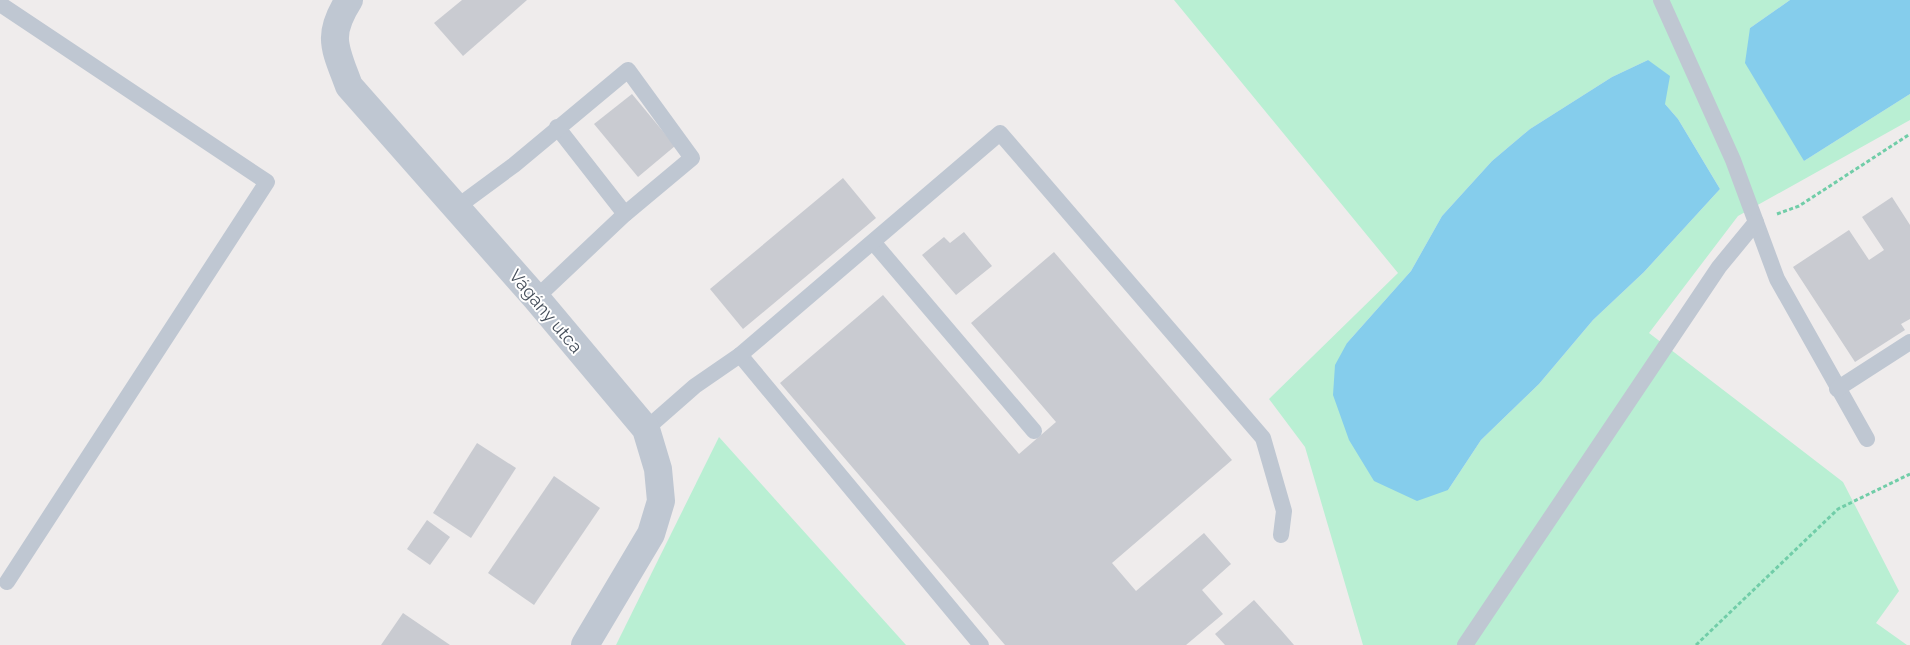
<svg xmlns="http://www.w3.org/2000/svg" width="1910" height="645" viewBox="0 0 1910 645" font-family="Raleway,sans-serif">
	<rect width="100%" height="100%" fill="#efecec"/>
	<g fill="#b9efd3" fill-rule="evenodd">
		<path d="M1174 0H1790L1750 28 1804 161 1910 94V120L1738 216 1649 333 1843 482 1899 591 1876 623 1907 645H1363L1305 447 1269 399 1398 273ZM1648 60 1665 104 1678 119 1720 189 1644 272 1593 320 1539 384 1481 440 1448 490 1347 343 1411 271 1442 216 1492 161 1530 129 1612 77Z"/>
		<path d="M719 437 906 645H616Z"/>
	</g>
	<g fill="#85cdec">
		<path d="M1790 0H1910V94L1804 161 1745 63 1750 28Z"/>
		<path d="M1648 60 1670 76 1665 104 1678 119 1720 189 1644 272 1593 320 1539 384 1481 440 1448 490 1417 501 1374 481 1349 440 1333 395 1335 365 1347 343 1411 271 1442 216 1492 161 1530 129 1612 77Z"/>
	</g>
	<g fill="#c9cbd1">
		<path d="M462 0H527L463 56 434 23Z"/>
		<path d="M632 94 675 146 638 177 594 124Z"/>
		<path d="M843 178 876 218 743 329 710 289Z"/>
		<path d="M1892 197 1910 225V319L1901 324 1905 330 1855 362 1793 267 1849 230 1869 260 1884 250 1862 217Z"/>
		<path d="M964 232 992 266 956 295 922 255 944 237 950 243Z"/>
		<path d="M1054 252 1232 460 1112 563 1136 591 1204 533 1231 564 1202 590 1223 614 1186 645H1005L780 383 883 295 1019 454 1056 422 971 323Z"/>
		<path d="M477 443 516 468 471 538 433 513Z"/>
		<path d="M554 476 600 508 534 605 488 573Z"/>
		<path d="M427 520 450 537 430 565 407 549Z"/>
		<path d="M1254 600 1281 630 1294 645H1225L1215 634Z"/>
		<path d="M403 613 450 645H381Z"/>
	</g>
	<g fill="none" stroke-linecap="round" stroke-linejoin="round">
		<g stroke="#71cda8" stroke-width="3" stroke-dasharray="4 2.5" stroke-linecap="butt">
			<path d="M1777 214 1799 206 1910 134"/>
			<path d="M1696 645 1838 509 1910 474"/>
		</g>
		<g stroke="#bfc7d2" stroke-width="16">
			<path d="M1661 0 1733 160 1777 279 1867 439"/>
			<path d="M0 4 267 182 7 582"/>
			<path d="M557 127 625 214"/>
			<path d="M457 207 514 165 628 70 692 158 625 214 536 298"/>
			<path d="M873 242 1034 431"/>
			<path d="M740 355 981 645"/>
			<path d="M1837 389 1910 342"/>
			<path d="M646 429 695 386 740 355 1000 133 1263 438 1284 511 1281 535"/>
			<path d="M1465 645 1719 267 1756 222"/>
		</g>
		<path stroke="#bfc7d2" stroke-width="28" d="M349 0C326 36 335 48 349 86L536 298 646 429 658 469 661 501 651 534 585 645"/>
	</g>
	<g text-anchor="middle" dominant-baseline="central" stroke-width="4" stroke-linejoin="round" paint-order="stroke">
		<g font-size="18" fill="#454e5a" stroke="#fff">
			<text transform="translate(546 311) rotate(50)">Vágány utca</text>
		</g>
	</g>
</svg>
